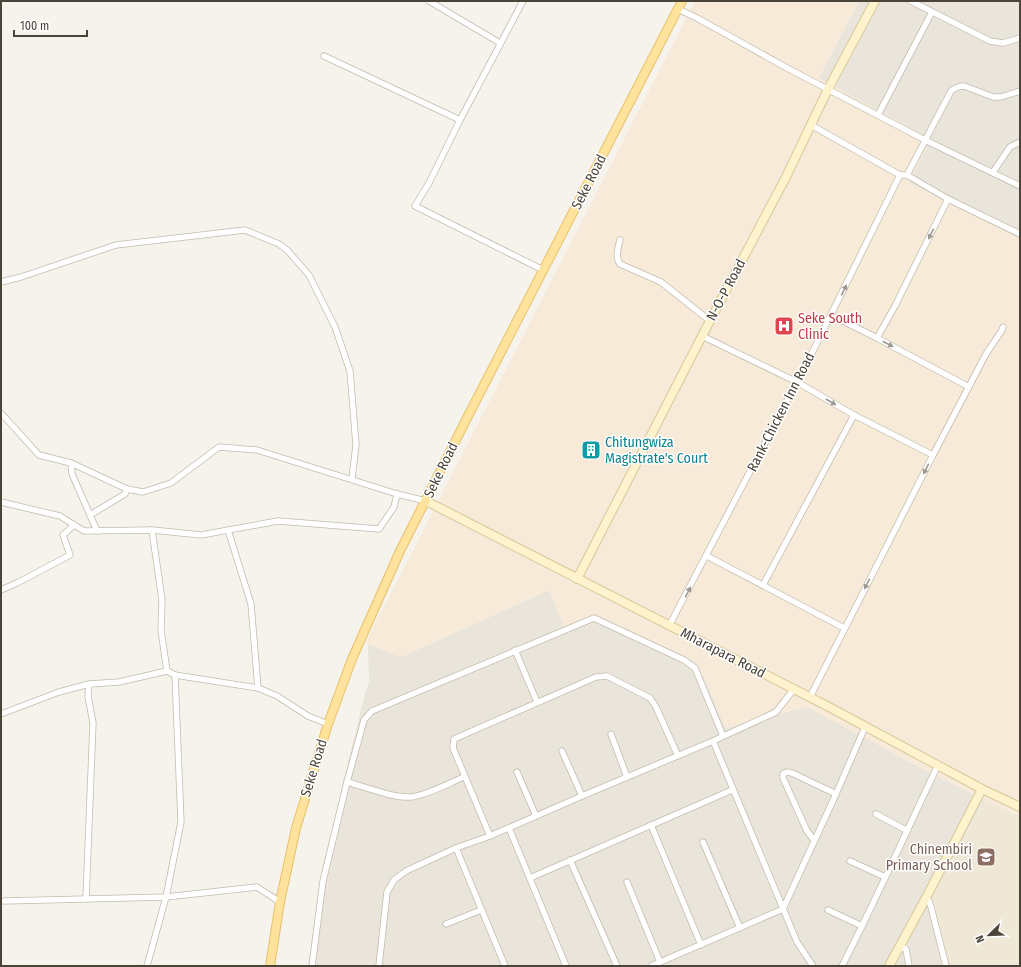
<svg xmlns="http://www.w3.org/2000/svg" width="1021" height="967" viewBox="0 0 1021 967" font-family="'Fira Sans Condensed',sans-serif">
	<rect width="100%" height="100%" fill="#f6f3ec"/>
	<g fill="#eae5da">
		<path d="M859 1H1020V239L909 183 819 78Z"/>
		<path d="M549 590 595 616 697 662 726 728 807 706 919 767 985 800 929 897 944 966H308L322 869 364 697 369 682 368 644 401 657Z"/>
	</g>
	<path fill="#f7ead8" d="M695 1H859L819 78 931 139 909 183 1020 239V817L919 767 807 707 726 728 697 662 595 616 564 626 549 590 401 657 368 644 366 642Z"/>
	<path fill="#efe8d6" d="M985 800 1020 817V966H944L929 897Z"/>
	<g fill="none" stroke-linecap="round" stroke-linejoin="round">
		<g stroke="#c2bbae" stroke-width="7">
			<g id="street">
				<path d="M429 1 500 43"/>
				<path d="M523 1 460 120 429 183 415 206 543 270"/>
				<path d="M911 1 990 41 1003 43 1020 38"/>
				<path d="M678 9 697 18 789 69 925 140 1020 186"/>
				<path d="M324 56 460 120"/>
				<path d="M878 115 932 12"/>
				<path d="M811 125 900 175H907L948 199 1020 234"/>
				<path d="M993 172 1010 147 1020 142"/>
				<path d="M907 175 951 91C955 88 958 86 964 86L993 97H1001L1020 91"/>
				<path d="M948 199 895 306 877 338 969 387"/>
				<path d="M620 240C618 248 615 257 620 264L661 282 710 321"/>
				<path d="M1 282 21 277 116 245 245 230 279 244 288 251 309 275 335 327 350 371 356 445 352 478"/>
				<path d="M831 315 877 338"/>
				<path d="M702 336 797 382 854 415 933 455 810 697"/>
				<path d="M1 413 39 455 71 463 127 489 143 492 171 483 219 447 257 450 397 494 426 501"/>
				<path d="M933 455 986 354 1002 330 1003 327"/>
				<path d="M71 463 72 474 97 531"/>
				<path d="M1 502 60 516 84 531 152 530 201 535 278 521 379 529 394 507 397 494"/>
				<path d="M90 515 125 494 127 489"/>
				<path d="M152 530 162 600 161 630 167 671"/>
				<path d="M228 530 251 604 258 688"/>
				<path d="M707 556 844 628"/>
				<path d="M763 585 854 415"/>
				<path d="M1 590 19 582 70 555 63 535 74 525"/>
				<path d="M669 626 810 357 900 175"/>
				<path d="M515 650 537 702"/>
				<path d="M1 714 59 692 89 684 119 682 167 671 175 675 258 688 277 696 308 716 328 724"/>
				<path d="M611 734 627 777"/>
				<path d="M713 741 797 942 813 966"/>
				<path d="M562 751 582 796"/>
				<path d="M517 772 536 816"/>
				<path d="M347 782C366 787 392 798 411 797 428 795 449 783 464 777"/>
				<path d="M876 814 906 830"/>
				<path d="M651 825 701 945"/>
				<path d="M509 828 566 966"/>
				<path d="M490 836 453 748 454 739 596 677 607 676 650 698 656 707 678 756"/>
				<path d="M814 840 807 831 783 778V774L787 772 792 773 836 794"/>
				<path d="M703 842 740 928"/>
				<path d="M456 848 505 966"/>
				<path d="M570 860 617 966"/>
				<path d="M850 861 885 877"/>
				<path d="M530 878 732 790"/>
				<path d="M627 882 660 962"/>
				<path d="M926 898 929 901 931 907 946 966"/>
				<path d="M86 899 93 723 88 696 89 684"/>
				<path d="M4 901 166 897 257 887 280 902"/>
				<path d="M828 910 862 926"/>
				<path d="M446 924 481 910"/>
				<path d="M899 947 906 949 909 966"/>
				<path d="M147 966 166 897 181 822 175 675"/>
				<path d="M312 966 323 881 347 782 364 720 372 711 594 618 684 660 695 668 723 736"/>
				<path d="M379 966 387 892 394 880 406 871 456 848 490 836 582 796 713 741 776 712 794 689"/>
				<path d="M651 966 783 909 836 794 865 727"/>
				<path d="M842 966C876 900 906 832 938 765"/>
			</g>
		</g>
		<g stroke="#d6c79b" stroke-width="10">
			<g id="secondary">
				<path d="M426 501 829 707 982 789 1020 807"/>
				<path d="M577 579 702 336 786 177 828 89 875 1"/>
				<path d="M889 966 926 898 982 789"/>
			</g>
		</g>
		<g stroke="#e6c16a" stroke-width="10">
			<path id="primary" d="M270 966 280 902 296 828 328 724 352 659 400 551 468 416 682 1"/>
		</g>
		<use href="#street" stroke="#fff" stroke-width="5.5"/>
		<use href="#secondary" stroke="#fff3cd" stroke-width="8"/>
		<use href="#primary" stroke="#ffe39c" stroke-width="8"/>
	</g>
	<defs><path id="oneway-solid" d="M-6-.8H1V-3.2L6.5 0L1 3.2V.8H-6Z"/></defs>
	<g fill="#9c9892">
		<use href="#oneway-solid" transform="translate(931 234) rotate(116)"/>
		<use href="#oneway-solid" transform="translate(844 290) rotate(-64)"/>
		<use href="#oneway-solid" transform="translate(888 344) rotate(28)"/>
		<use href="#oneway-solid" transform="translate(831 402) rotate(30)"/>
		<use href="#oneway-solid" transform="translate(926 469) rotate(117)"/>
		<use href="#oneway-solid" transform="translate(867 584) rotate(117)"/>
		<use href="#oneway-solid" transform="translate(688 592) rotate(-62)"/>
	</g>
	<defs>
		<g id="hospital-square" transform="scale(1)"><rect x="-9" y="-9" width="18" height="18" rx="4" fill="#e0444e" stroke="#fff"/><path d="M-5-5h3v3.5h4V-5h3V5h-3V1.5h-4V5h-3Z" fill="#fff"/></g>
		<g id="building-square" transform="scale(1)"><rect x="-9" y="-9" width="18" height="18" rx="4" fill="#0f9aa8" stroke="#fff"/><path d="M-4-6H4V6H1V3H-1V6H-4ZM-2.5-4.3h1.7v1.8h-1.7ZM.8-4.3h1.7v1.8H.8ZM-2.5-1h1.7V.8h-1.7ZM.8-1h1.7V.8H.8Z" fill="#fff"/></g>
		<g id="school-square" transform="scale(1)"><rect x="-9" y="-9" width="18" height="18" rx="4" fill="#8d6e63" stroke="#fff"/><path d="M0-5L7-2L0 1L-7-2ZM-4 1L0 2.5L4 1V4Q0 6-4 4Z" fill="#fff"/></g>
	</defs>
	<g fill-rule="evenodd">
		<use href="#hospital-square" x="784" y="326"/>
		<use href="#building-square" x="591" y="450"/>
		<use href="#school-square" x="986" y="857"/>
	</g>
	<g text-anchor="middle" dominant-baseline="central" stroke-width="3" stroke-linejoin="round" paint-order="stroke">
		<g font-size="14" fill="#4b4439" stroke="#fff">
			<text transform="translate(589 182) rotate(-63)">Seke Road</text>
			<text transform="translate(726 290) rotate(-62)">N-O-P Road</text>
			<text transform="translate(781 412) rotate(-63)">Rank-Chicken Inn Road</text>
			<text transform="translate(441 470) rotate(-64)">Seke Road</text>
			<text transform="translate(723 653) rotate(27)">Mharapara Road</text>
			<text transform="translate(314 768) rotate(-73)">Seke Road</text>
		</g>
		<g font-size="14" fill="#be3a42" stroke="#fff" text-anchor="start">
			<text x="798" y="318">Seke South<tspan x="798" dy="16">Clinic</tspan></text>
		</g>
		<g font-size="14" fill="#0d838f" stroke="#fff" text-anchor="start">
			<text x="605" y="442">Chitungwiza<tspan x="605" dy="16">Magistrate's Court</tspan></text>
		</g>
		<g font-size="14" fill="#785e54" stroke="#fff" text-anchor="end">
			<text x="972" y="849">Chinembiri<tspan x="972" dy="16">Primary School</tspan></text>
		</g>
	</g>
	<rect width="1021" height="967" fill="none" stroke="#4b4439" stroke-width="4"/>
	<g transform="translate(989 935) rotate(247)" stroke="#ffffff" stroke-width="3" paint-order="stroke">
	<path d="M0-3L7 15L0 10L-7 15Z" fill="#4b4439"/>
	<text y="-6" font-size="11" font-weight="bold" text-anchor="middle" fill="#4b4439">N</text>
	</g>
	<path d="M14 30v6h73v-6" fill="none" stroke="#4b4439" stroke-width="2"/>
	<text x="20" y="30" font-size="12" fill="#4b4439" stroke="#ffffff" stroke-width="3" paint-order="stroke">100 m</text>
</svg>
